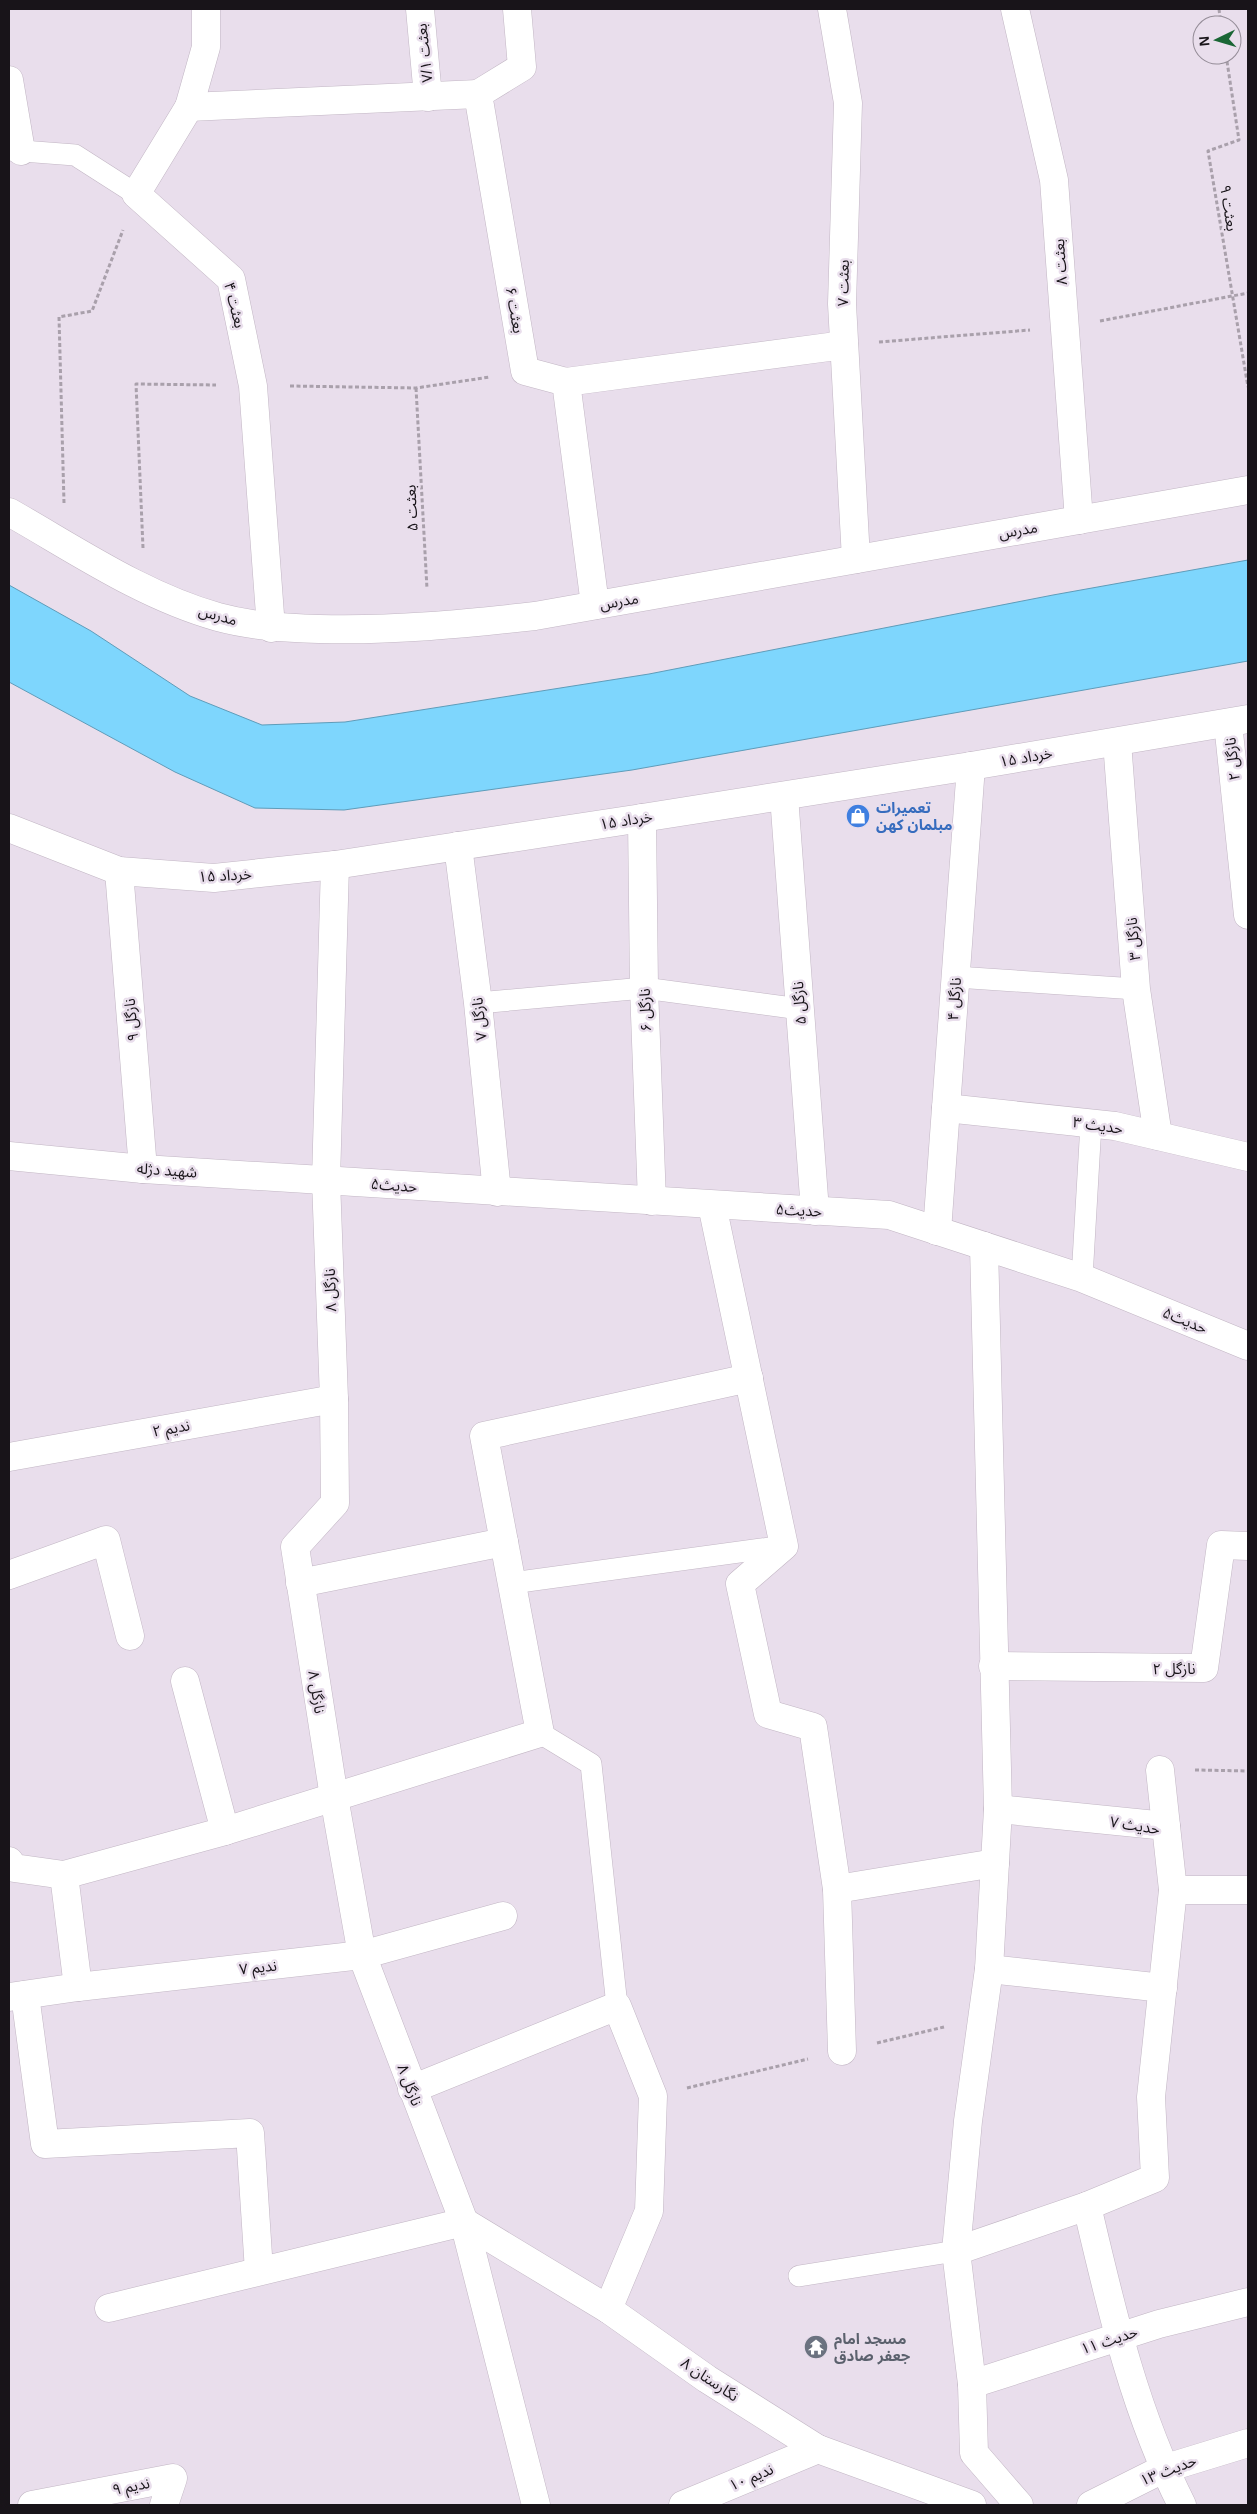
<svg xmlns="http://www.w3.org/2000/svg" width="1257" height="2514" viewBox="0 0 1257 2514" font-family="Helvetica,'Noto Sans Arabic',sans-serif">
	<rect width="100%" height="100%" fill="#e9deec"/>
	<path fill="#7ed6fd" stroke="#5f9cb9" d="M1248 560V661L632 770 344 810 255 808 175 772 9 682V585L91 631 190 696 262 725 345 722 649 674 1053 595Z"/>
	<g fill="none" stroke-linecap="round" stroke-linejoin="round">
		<g stroke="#c2b6c4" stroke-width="22">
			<g id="lane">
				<path d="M9 150 75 155 136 194"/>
				<path d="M956 977 1136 989"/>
				<path d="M478 1003 644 988 800 1009"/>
				<path d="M1082 1278 1091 1124"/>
				<path d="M512 1583 784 1546"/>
				<path d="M540 1733 591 1764 617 2006"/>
				<path d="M799 2276 956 2251"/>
			</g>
		</g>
		<g stroke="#c2b6c4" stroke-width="29">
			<g id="street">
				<path d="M206 9V47L189 107 136 194 231 279 253 386 271 628"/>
				<path d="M420 9 428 97"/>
				<path d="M517 9 522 67 478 94 525 371 566 382 595 605"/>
				<path d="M832 9 848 103 842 304 856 559"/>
				<path d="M1015 9 1054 180 1079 520"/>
				<path d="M9 80 21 151"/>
				<path d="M189 107 478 94"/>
				<path d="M566 382 844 345"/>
				<path d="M1228 723 1248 915"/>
				<path d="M1117 742 1136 989 1158 1136"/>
				<path d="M784 796 815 1211"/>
				<path d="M642 818 644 988 652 1201"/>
				<path d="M458 846 478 1003 497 1192"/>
				<path d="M335 865 326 1180 334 1399 335 1503 295 1547 334 1797 362 1955 464 2222 536 2505"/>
				<path d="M119 871 143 1169"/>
				<path d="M946 1108 1115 1126 1248 1157"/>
				<path d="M9 1156 143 1169 889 1215 1082 1278 1248 1346"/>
				<path d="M712 1205 784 1546 740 1584 768 1714 813 1727 837 1889 842 2051"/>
				<path d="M937 1231 971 766"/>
				<path d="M984 1246 998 1809 989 1969 968 2121 956 2251 972 2384 974 2453 1019 2505"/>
				<path d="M9 1457 334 1399"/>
				<path d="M9 1575 106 1540 130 1636"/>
				<path d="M300 1583 504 1542"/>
				<path d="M993 1666 1204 1668 1221 1545 1248 1546"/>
				<path d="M1160 1770 1166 1826"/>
				<path d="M998 1809 1166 1826 1173 1890H1248"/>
				<path d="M225 1831 540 1733 484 1436 749 1378"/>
				<path d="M9 1861 14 1868 64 1875"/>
				<path d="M837 1889 995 1863"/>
				<path d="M1173 1890 1151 2097 1155 2178 1087 2206C1111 2308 1134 2411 1182 2505"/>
				<path d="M989 1969 1163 1988"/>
				<path d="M78 1987 64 1875 225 1831 185 1681"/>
				<path d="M25 1995 45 2144 250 2133 259 2271"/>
				<path d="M9 1997 78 1987 362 1955 503 1916"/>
				<path d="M412 2089 617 2006 653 2096 649 2211 608 2309"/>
				<path d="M956 2251 1087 2206"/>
				<path d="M109 2308 464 2222 608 2309 707 2379 818 2449 972 2505"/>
				<path d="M972 2384 1159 2324 1248 2302"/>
				<path d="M32 2505 173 2478 164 2505"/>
				<path d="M683 2505 818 2449"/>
				<path d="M1091 2505 1163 2469 1248 2443"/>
			</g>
		</g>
		<g stroke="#c2b6c4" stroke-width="29">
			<g id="secondary">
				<path d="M9 512C76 550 143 596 218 617 251 626 285 628 319 629 392 631 463 624 535 616L1248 490"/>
				<path d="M9 828 119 871 214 878 335 865 642 818 971 766 1248 719"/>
			</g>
		</g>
		<g stroke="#a9a0ab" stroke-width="3" stroke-dasharray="4 2.5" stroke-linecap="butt">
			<path d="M1219 9 1221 25"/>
			<path d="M1226 55 1239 140 1208 151 1248 387"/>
			<path d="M1100 321 1248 293"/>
			<path d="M879 342 1030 330"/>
			<path d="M290 386 416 388 490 377"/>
			<path d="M416 388 427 589"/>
			<path d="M64 503 59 317 92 311 123 230"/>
			<path d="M143 548 136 384 216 385"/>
			<path d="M1195 1770 1248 1771"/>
			<path d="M877 2043 944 2027"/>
			<path d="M687 2088 808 2059"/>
		</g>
		<use href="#lane" stroke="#fff" stroke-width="21"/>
		<use href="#street" stroke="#fff" stroke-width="28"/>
		<use href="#secondary" stroke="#fff" stroke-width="28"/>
	</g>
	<defs>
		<g id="shop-disc" transform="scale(1.25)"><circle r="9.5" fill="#3f7fe0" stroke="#e9deec"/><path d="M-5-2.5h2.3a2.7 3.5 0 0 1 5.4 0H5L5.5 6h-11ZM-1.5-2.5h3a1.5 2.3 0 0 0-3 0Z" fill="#fff"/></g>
		<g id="temple-disc" transform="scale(1.25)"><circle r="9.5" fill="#6b7280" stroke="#e9deec"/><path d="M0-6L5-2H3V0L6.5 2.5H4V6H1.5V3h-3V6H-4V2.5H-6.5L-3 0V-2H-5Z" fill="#fff"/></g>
	</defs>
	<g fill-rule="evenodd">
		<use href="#shop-disc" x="858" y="816"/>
		<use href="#temple-disc" x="816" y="2347"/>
	</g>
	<g text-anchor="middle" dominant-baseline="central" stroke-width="5" stroke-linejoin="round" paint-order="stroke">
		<g font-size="15" fill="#181419" stroke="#e9deec">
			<text transform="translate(424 53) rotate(-96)">بعثت ۷/۱</text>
			<text transform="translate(1229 208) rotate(81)">بعثت ۹</text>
			<text transform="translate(1060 262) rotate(-94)">بعثت ۸</text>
			<text transform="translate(843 283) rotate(-89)">بعثت ۷</text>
			<text transform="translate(235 305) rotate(76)">بعثت ۴</text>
			<text transform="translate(515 310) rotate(80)">بعثت ۶</text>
			<text transform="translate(411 508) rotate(-93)">بعثت ۵</text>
			<text transform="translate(1018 530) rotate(-10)">مدرس</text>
			<text transform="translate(619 601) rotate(-10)">مدرس</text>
			<text transform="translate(218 615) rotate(16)">مدرس</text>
			<text transform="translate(1026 757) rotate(-10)">۱۵ خرداد</text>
			<text transform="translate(1232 759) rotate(-96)">نازگل ۲</text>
			<text transform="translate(626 820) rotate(-9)">۱۵ خرداد</text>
			<text transform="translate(225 875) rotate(-3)">۱۵ خرداد</text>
			<text transform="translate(1133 939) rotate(-95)">نازگل ۳</text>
			<text transform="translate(954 999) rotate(-86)">نازگل ۴</text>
			<text transform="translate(799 1003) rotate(-94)">نازگل ۵</text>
			<text transform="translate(645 1010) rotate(-92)">نازگل ۶</text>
			<text transform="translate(479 1019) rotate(-96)">نازگل ۷</text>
			<text transform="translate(131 1020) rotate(-95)">نازگل ۹</text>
			<text transform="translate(1098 1125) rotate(8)">حدیث ۳</text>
			<text transform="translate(167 1170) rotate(4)">شهید دژله</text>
			<text transform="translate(394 1185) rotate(4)">حدیث۵</text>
			<text transform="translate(799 1210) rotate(3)">حدیث۵</text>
			<text transform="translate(330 1290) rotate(-92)">نازگل ۸</text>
			<text transform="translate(1185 1320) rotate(22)">حدیث۵</text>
			<text transform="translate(171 1428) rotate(-10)">ندیم ۲</text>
			<text x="1174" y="1668">نازگل ۲</text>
			<text transform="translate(317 1692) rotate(81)">نازگل ۸</text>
			<text transform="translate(1135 1825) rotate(9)">حدیث ۷</text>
			<text transform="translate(258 1967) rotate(-6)">ندیم ۷</text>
			<text transform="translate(410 2085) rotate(69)">نازگل ۸</text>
			<text transform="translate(1109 2340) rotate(-18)">حدیث ۱۱</text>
			<text transform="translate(710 2379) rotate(34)">نگارستان ۸</text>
			<text transform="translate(1168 2470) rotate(-21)">حدیث ۱۳</text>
			<text transform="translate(751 2477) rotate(-23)">ندیم ۱۰</text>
			<text transform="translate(131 2486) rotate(-11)">ندیم ۹</text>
		</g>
		<g font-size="15" font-weight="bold" fill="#366cbe" stroke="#e9deec" text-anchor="start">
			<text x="876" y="807">تعمیرات<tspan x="876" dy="17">مبلمان کهن</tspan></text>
		</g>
		<g font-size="15" font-weight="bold" fill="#5b616d" stroke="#e9deec" text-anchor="start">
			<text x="834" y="2338">مسجد امام<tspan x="834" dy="17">جعفر صادق</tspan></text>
		</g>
	</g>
	<rect width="1257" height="2514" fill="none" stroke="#181419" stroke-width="20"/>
	<g transform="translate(1217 40) rotate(265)"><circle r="24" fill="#e9deec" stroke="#958d98"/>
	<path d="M0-4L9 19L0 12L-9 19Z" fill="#1a6635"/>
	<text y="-8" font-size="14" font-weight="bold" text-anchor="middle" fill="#181419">N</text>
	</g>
</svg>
